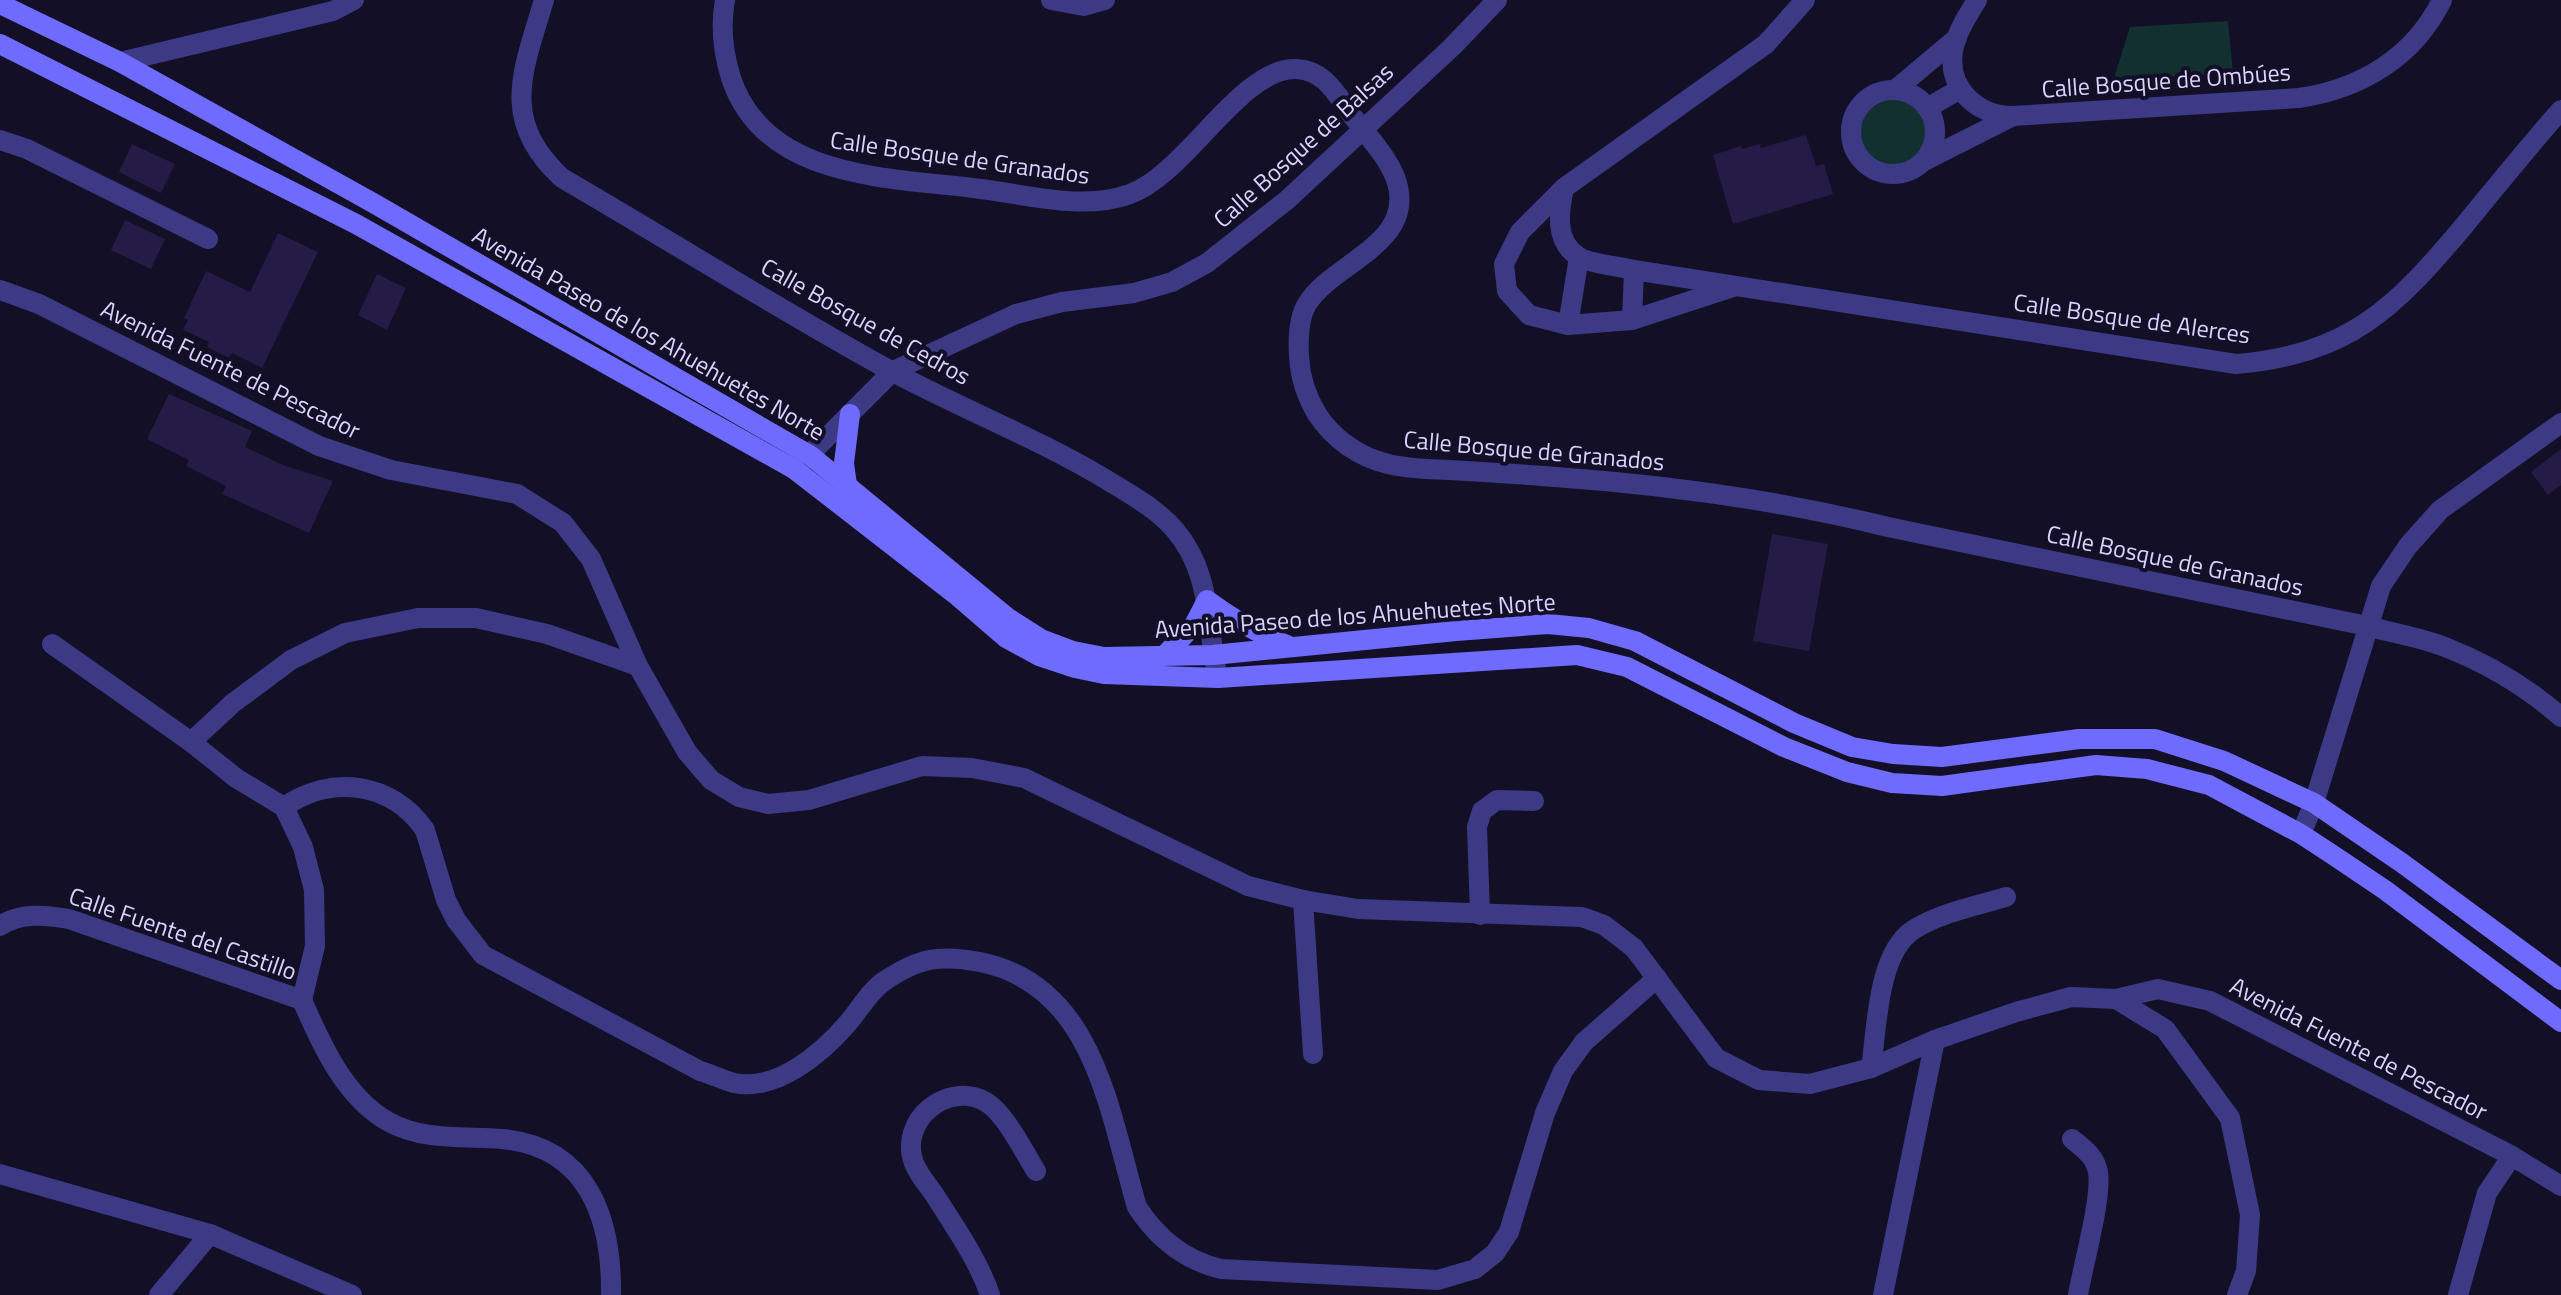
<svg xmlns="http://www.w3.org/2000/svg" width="2561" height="1295" viewBox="0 0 2561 1295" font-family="'Titillium Web',sans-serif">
	<rect width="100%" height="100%" fill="#130f26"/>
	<g fill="#12302f">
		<path d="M2228 21 2233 73 2113 81 2130 27Z"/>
		<circle cx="1893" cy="132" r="35"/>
	</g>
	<g fill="#241b47">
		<path d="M1806 135 1816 166 1824 164 1833 194 1733 224 1713 155 1741 146 1742 149 1760 144 1761 148Z"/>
		<path d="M132 144 175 164 161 193 119 172Z"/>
		<path d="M125 220 165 239 151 269 111 250Z"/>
		<path d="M278 233 318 252 262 368 232 353 229 358 207 347 209 342 183 330 188 320 184 318 206 271 250 292Z"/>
		<path d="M377 274 406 288 387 330 358 315Z"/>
		<path d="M169 394 252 431 245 447 283 465 333 481 309 533 222 494 226 486 186 466 189 460 147 439Z"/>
		<path d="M2561 449V485L2548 495 2531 472Z"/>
		<path d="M1772 534 1828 544 1809 651 1753 641Z"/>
	</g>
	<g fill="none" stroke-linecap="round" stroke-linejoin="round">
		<g stroke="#3d3a85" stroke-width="20">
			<path d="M544 0C523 71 499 120 562 178 672 242 780 310 891 371 962 409 1037 438 1107 480 1131 495 1156 508 1175 530 1212 573 1206 626 1218 678"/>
			<path d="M725 0C720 27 723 52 731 78 765 181 892 177 981 189 1029 195 1084 211 1130 194 1186 174 1241 67 1296 69 1326 70 1337 96 1354 118 1370 139 1396 165 1399 192 1406 247 1332 264 1307 304 1299 317 1298 340 1299 356 1300 376 1306 396 1317 414 1333 439 1359 457 1388 464 1408 469 1429 469 1449 470 1485 472 1520 474 1555 477 1668 485 1778 500 1888 527L2367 626C2392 633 2420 637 2445 647 2486 663 2528 688 2561 717"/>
			<path d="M1051 0 1084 6 1105 0"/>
			<path d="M1977 0C1968 15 1956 33 1953 51 1947 89 1978 116 2013 116L2299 98C2361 89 2414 57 2442 0"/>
			<path d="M120 62 333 11 354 0"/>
			<path d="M1895 90 1957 38"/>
			<circle cx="1893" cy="132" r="42"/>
			<path d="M1927 108 1960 89"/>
			<path d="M0 140 27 149 208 239"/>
			<path d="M1924 161 2013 116"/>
			<path d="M1564 188C1559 211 1554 242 1579 257 1588 263 1622 267 1634 270L2236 364C2349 354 2393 310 2463 227 2495 188 2527 148 2561 110"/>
			<path d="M1736 286 1632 320 1568 325 1529 315 1507 291 1504 264 1520 232 1564 188 1766 44 1805 0"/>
			<path d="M0 290 39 304 319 446 391 470 517 494 563 523 591 559 638 666 687 752 711 780 739 797 768 804 809 800 922 766 972 768 1024 778 1248 886 1303 900 1358 909 1582 917 1604 925 1634 948 1716 1058 1759 1080 1810 1084 1871 1068 1935 1040 2016 1012 2071 997 2116 999 2158 989 2210 1001 2512 1156 2561 1186"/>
			<path d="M1632 320 1634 270"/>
			<path d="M1568 325 1579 257"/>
			<path d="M799 465 893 371 1016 314 1062 302 1134 293 1172 282 1207 263 1287 200 1452 47 1497 0"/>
			<path d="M52 644 191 742 236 778 284 807 303 847 314 890 315 946 302 1000"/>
			<path d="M191 742 233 703 291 660 345 633 418 618H476L547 634 638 666"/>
			<path d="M284 807C331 774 392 782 425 830L446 900 456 920 483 955 700 1071C711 1074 723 1080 734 1083 777 1092 822 1053 848 1023 859 1010 869 992 883 982 918 958 939 954 980 962 1095 985 1109 1113 1137 1207 1158 1239 1184 1260 1221 1269L1438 1280 1475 1269 1495 1253 1509 1232 1545 1113 1563 1071 1584 1042 1657 978"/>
			<path d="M2301 834 2314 803 2381 586 2408 546 2440 510 2561 423"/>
			<path d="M1303 900 1313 1054"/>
			<path d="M1480 915 1477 827 1482 811 1497 800 1534 801"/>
			<path d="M0 926C21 912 45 915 69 919L302 1000C321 1044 345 1098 389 1122 423 1141 465 1136 502 1139 589 1147 612 1220 611 1295"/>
			<path d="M2116 999 2165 1029 2230 1118 2250 1215 2246 1271 2237 1295"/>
			<path d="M1871 1068C1877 1029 1877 954 1913 930 1940 913 1975 906 2006 897"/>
			<path d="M2072 1139C2083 1148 2095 1156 2098 1172 2102 1199 2083 1265 2078 1295"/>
			<path d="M0 1174 210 1234 352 1295"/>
			<path d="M159 1295 210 1234"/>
			<path d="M990 1295C978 1259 954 1226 934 1194 927 1184 918 1174 914 1163 898 1121 947 1080 986 1102 1005 1113 1024 1152 1036 1171"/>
			<path d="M1883 1295 1935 1040"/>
			<path d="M2458 1295 2487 1193 2512 1156"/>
		</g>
		<g stroke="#6f6bff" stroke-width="20">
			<path d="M0 4 120 62 375 204 811 456 1008 618 1041 639 1073 651 1104 657 1213 655 1456 631 1548 624 1589 628 1635 641 1794 723 1852 747 1893 754 1942 757 2079 739H2155L2224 761 2314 803 2402 863 2561 980"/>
			<path d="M0 44 356 224 794 469 955 594 1006 638 1039 656 1075 668 1104 674 1218 678 1577 655 1627 667 1784 747 1847 772 1892 783 1942 786 2096 765 2147 769 2209 785 2301 834 2336 857 2385 890 2561 1022"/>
			<path d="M847 485 844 463 850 414"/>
			<path d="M1164 656 1194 625 1207 600C1233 619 1257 634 1287 645"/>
		</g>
	</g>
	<g text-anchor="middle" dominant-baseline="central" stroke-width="8" stroke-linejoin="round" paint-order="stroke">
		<g font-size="24" fill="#d9d4ff" stroke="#130f26">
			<text transform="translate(2166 80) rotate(-4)">Calle Bosque de Ombúes</text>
			<text transform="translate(1303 145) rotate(-42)">Calle Bosque de Balsas</text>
			<text transform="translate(960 157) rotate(8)">Calle Bosque de Granados</text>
			<text transform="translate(2132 318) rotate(8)">Calle Bosque de Alerces</text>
			<text transform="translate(866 321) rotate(29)">Calle Bosque de Cedros</text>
			<text transform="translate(649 333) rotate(30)">Avenida Paseo de los Ahuehuetes Norte</text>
			<text transform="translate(231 369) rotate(26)">Avenida Fuente de Pescador</text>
			<text transform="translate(1534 450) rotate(5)">Calle Bosque de Granados</text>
			<text transform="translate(2175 560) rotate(12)">Calle Bosque de Granados</text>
			<text transform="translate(1355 615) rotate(-4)">Avenida Paseo de los Ahuehuetes Norte</text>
			<text transform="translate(183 933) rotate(19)">Calle Fuente del Castillo</text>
			<text transform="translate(2359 1048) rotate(27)">Avenida Fuente de Pescador</text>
		</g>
	</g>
</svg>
